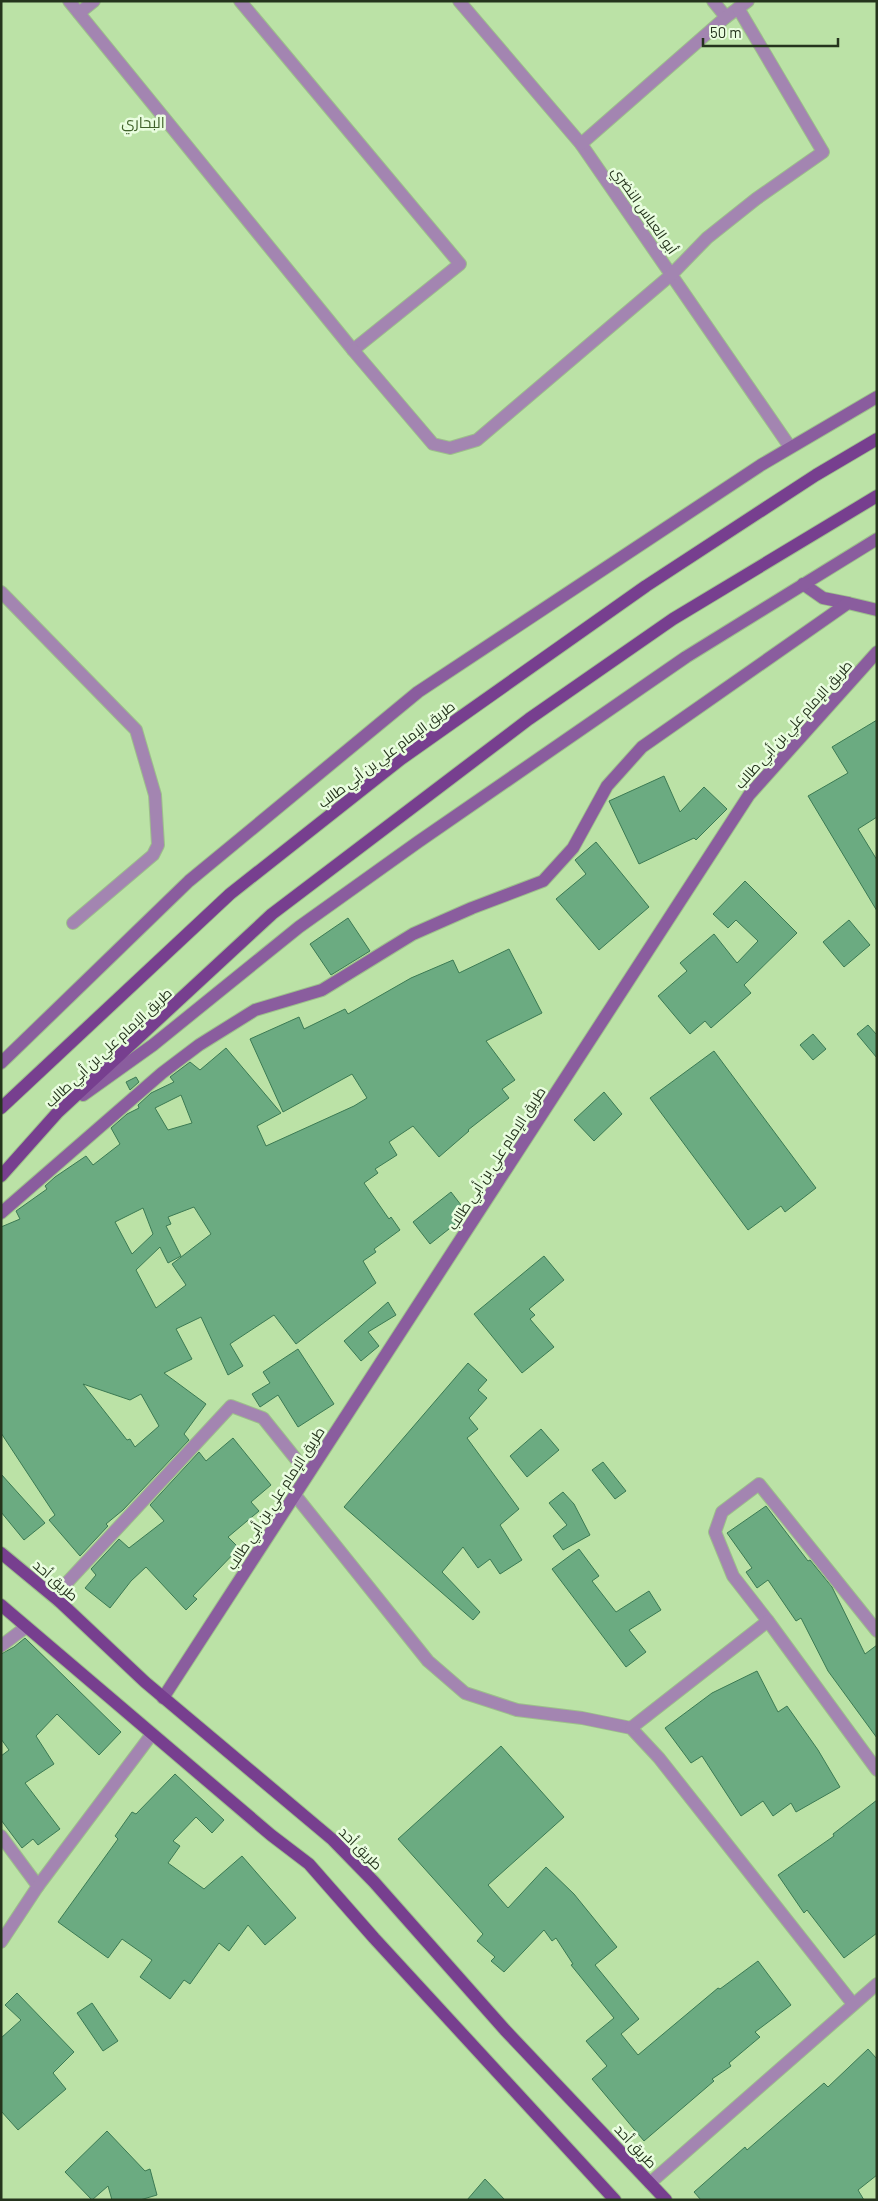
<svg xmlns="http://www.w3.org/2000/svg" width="878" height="2201" viewBox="0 0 878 2201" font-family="Barlow,Cairo,sans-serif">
	<rect width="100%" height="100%" fill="#bbe2a6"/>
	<g fill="#6bab81" stroke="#3b7a53" fill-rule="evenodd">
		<path d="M877 720V817L858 829 877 860V911L808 796 848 773 832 747Z"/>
		<path d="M664 776 680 812 704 787 727 809 696 840 694 838 639 864 609 801Z"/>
		<path d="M596 842 649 907 599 950 556 899 586 874 575 860Z"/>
		<path d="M745 881 797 933 744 985 751 993 711 1028 705 1021 690 1034 658 996 687 971 680 963 714 934 737 963 758 941 736 920 728 928 713 914Z"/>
		<path d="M348 918 370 951 331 975 310 944Z"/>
		<path d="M849 920 870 945 844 967 823 942Z"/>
		<path d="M509 949 542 1013 486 1041 515 1080 502 1089 509 1098 468 1130 469 1131 439 1157 413 1126 389 1142 397 1155 375 1169 378 1173 364 1183 389 1219 391 1217 400 1230 374 1249 376 1252 363 1261 376 1283 296 1344 274 1315 230 1344 243 1366 228 1375 201 1317 176 1329 192 1359 164 1373 206 1404 184 1434 189 1440 123 1510 106 1524 108 1526 80 1556 49 1520 55 1515 1 1433V1227L20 1219 16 1211 47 1189 45 1186 55 1177 86 1156 93 1165 120 1144 111 1128 127 1114 139 1108 138 1105 151 1093 174 1082 170 1077 190 1062 200 1070 226 1048 281 1113 257 1126 266 1146 354 1106 367 1098 352 1074 283 1112 250 1039 299 1017 304 1029 345 1009 348 1014 411 978 453 960 459 973ZM181 1095 192 1123 168 1130 155 1108ZM194 1207 211 1234 172 1264 186 1285 156 1308 136 1270 160 1247 168 1263 181 1256 166 1226 171 1224 168 1217ZM143 1208 153 1234 132 1254 115 1222ZM83 1384 130 1400 141 1394 159 1426 135 1447 130 1439 127 1440Z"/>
		<path d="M868 1025 877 1035V1058L857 1034Z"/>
		<path d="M813 1034 826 1049 813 1060 800 1045Z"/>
		<path d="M714 1051 816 1188 785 1212 781 1206 748 1230 650 1098Z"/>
		<path d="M136 1077 139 1082 130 1090 126 1082Z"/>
		<path d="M604 1092 622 1114 594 1141 574 1120Z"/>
		<path d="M451 1192 468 1214 430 1244 413 1222Z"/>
		<path d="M544 1256 564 1280 529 1309 535 1315 530 1319 554 1347 522 1373 474 1314Z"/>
		<path d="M388 1302 396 1315 368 1332 379 1346 361 1361 344 1341Z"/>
		<path d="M298 1349 334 1404 298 1427 278 1395 260 1407 252 1394 270 1383 263 1372Z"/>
		<path d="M468 1363 487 1380 478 1390 487 1398 469 1418 478 1429 467 1438 519 1509 500 1525 522 1560 500 1574 490 1559 478 1568 463 1547 442 1572 480 1612 473 1620 344 1507Z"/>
		<path d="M541 1429 559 1450 527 1477 510 1456Z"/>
		<path d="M233 1438 271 1485 251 1502 259 1511 228 1537 239 1548 193 1596 197 1599 186 1610 146 1567 131 1581 110 1608 85 1588 96 1575 91 1569 119 1539 129 1548 164 1521 150 1505 199 1452 206 1461Z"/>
		<path d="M603 1462 626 1491 615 1499 592 1470Z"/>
		<path d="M1 1474 45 1523 24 1540 1 1512Z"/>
		<path d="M563 1492 574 1504 590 1535 563 1550 553 1536 567 1525 549 1503Z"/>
		<path d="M766 1506 808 1561 810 1560 832 1587 865 1654 877 1645V1738L828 1671 801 1618 796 1621 768 1580 757 1588 746 1572 752 1568 727 1533Z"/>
		<path d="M579 1549 599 1576 592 1581 616 1612 649 1591 661 1610 629 1630 646 1652 626 1667 552 1569Z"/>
		<path d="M25 1638 121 1732 99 1755 57 1714 36 1736 54 1764 25 1783 60 1829 38 1845 33 1839 22 1848 1 1820V1756L9 1750 1 1739V1654L14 1647Z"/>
		<path d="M757 1671 778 1712 787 1706 818 1750 840 1787 796 1812 791 1803 773 1816 763 1801 741 1816 702 1756 691 1763 665 1728 712 1693Z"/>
		<path d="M501 1746 564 1817 488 1885 508 1908 546 1867 574 1894 617 1947 595 1965 639 2019 621 2034 638 2055 718 1988 720 1989 758 1961 791 2005 755 2032 760 2037 729 2063 731 2066 712 2079 714 2081 644 2141 592 2079 607 2066 586 2041 614 2018 571 1965 573 1964 556 1938 552 1941 544 1930 504 1972 491 1961 495 1957 477 1941 483 1934 398 1839Z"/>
		<path d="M175 1774 224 1820 212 1833 196 1817 173 1841 180 1846 168 1863 204 1889 242 1856 296 1918 265 1945 248 1925 229 1951 219 1943 190 1984 184 1980 170 1999 140 1977 152 1960 122 1939 108 1958 58 1922 118 1839 115 1836 132 1812 136 1814Z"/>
		<path d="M877 1800V1933L844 1958 807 1910 804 1913 778 1875 834 1836 833 1834Z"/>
		<path d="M17 1993 74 2052 53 2073 66 2089 18 2130 1 2111V2038L21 2020 5 2005Z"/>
		<path d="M92 2003 118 2041 103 2051 77 2013Z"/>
		<path d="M868 2049 877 2059V2175L858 2190 864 2200H701L694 2192 745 2147 747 2150 824 2083 828 2087Z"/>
		<path d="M107 2131 145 2171 150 2169 157 2195 140 2200H112L108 2186 92 2200 65 2172Z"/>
		<path d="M485 2179 505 2200H467Z"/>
	</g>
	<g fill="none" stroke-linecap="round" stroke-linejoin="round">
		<g stroke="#9dbf8b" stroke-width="14">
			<g id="street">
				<path d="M69 1 353 350 460 264 240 1"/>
				<path d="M459 1 581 144 790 447"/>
				<path d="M713 1 726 17"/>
				<path d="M79 13 94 1"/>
				<path d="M581 144 726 17 748 1"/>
				<path d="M353 350 433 444 450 448 477 440 671 275 707 238 756 199 823 152 738 8"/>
				<path d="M1 592 136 730 155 795 158 845 153 855 73 923"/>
				<path d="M295 1495 428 1661 465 1693 517 1710 582 1718 631 1728 659 1758 853 2004"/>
				<path d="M59 1601 62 1588 231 1406 263 1418 308 1474"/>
				<path d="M768 1621 733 1576 715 1532 722 1512 759 1484 877 1631"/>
				<path d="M1 1646 26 1627"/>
				<path d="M631 1728 768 1621 877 1770"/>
				<path d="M1 1836 38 1886"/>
				<path d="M1 1942 38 1886 152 1734"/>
				<path d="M650 2183 877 1984"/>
			</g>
		</g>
		<g stroke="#9dbf8b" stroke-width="14">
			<g id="secondary">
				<path d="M803 584 823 598 848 603"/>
				<path d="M1 1063 189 881 418 692 761 465 877 397"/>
				<path d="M83 1095 153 1045 299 927 418 842 686 657 877 539"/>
				<path d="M1 1213 162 1073 199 1045 255 1010 322 990 413 934 472 908 543 881 573 848 607 786 642 747 848 603 877 610"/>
				<path d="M163 1698 749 795 877 652"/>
			</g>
		</g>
		<g stroke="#9dbf8b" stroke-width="14">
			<g id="primary">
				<path d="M1 1108 230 894 401 759 646 586 816 475 877 439"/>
				<path d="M1 1176 58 1112 272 914 529 719 673 619 877 496"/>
				<path d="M1 1553 59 1601 145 1682 333 1840 374 1882 505 2030 666 2200"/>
				<path d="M1 1605 271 1835 309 1864 374 1938 615 2200"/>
			</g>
		</g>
		<use href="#street" stroke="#a385b1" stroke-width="12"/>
		<use href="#secondary" stroke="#8a5d9e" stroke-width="12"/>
		<use href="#primary" stroke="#773f8f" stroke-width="12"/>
	</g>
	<g text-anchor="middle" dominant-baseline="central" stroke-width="5" stroke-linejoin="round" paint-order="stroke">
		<g font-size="14" fill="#25341d" stroke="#e9fddf">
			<text transform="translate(645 210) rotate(55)">أبو العباس النضري</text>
			<text transform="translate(793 724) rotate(-48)">طريق الإمام علي بن أبي طالب</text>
			<text transform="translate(386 754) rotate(-37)">طريق الإمام علي بن أبي طالب</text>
			<text transform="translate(108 1047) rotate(-43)">طريق الإمام علي بن أبي طالب</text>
			<text transform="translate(496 1158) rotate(-57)">طريق الإمام علي بن أبي طالب</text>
			<text transform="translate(275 1498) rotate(-57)">طريق الإمام علي بن أبي طالب</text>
			<text transform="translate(56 1580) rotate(41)">طريق أحد</text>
			<text transform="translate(361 1848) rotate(45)">طريق أحد</text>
			<text transform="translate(636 2146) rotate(47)">طريق أحد</text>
		</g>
		<g font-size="15" fill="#40622b" stroke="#e9fddf">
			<text x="143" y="122">البحاري</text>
		</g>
	</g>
	<rect width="878" height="2201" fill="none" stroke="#25341d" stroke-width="5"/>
	<path d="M703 38v8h135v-8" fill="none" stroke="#25341d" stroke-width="2.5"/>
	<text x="710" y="38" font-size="15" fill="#25341d" stroke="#e9fddf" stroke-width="4" paint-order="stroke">50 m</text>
</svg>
